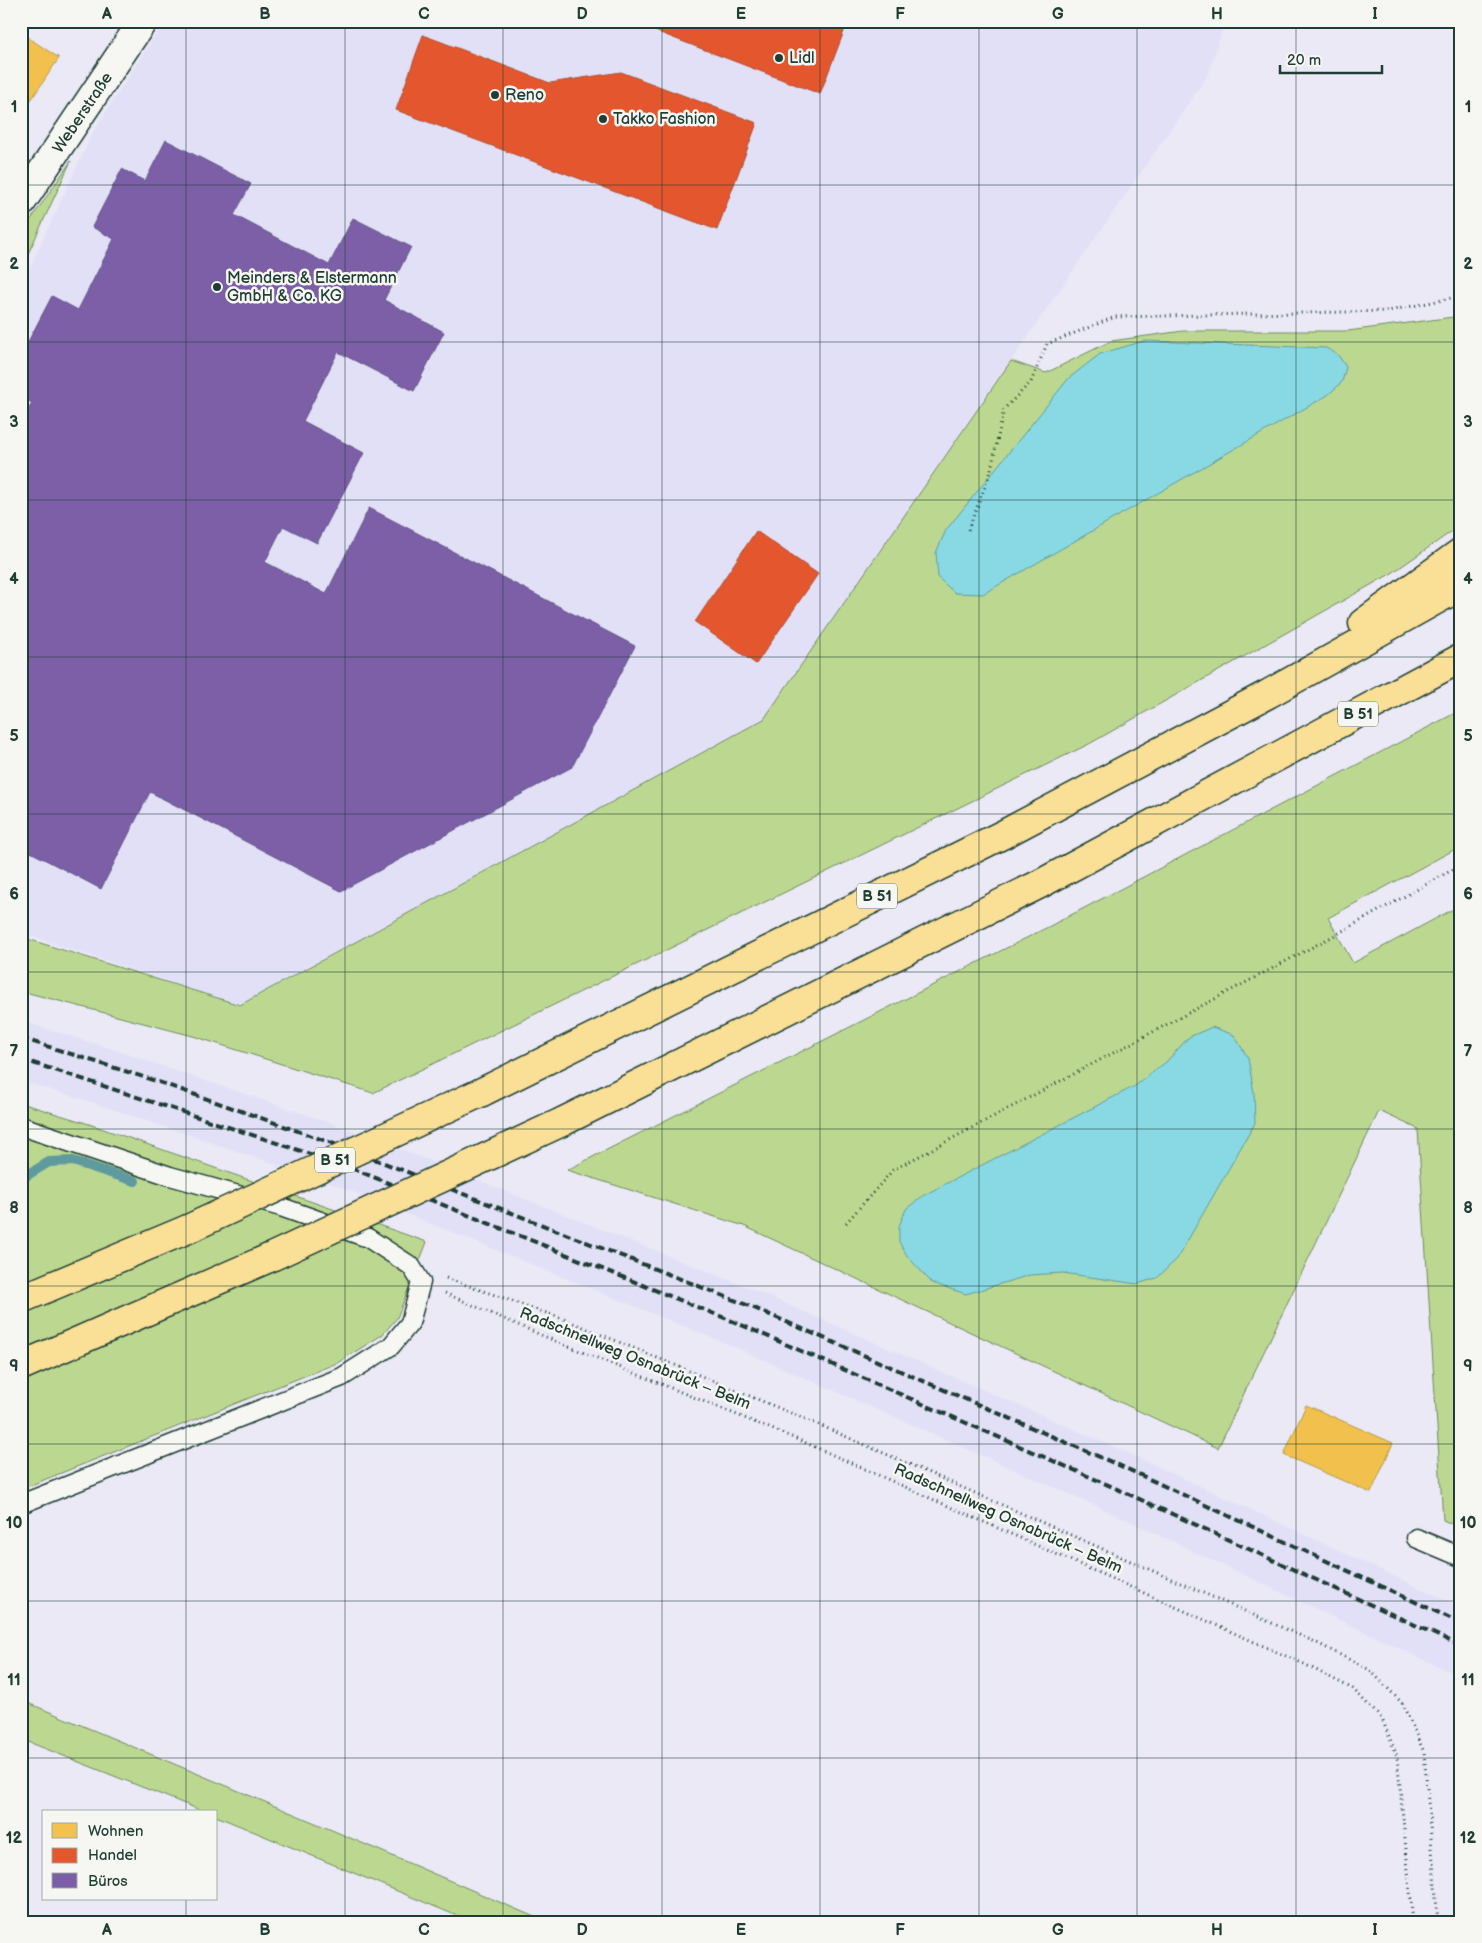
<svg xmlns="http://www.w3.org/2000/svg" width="1482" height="1943" viewBox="0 0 1482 1943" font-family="'Balsamiq Sans',sans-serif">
	<rect width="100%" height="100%" fill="#eae9f5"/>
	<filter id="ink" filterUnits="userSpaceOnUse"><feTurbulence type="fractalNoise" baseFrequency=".02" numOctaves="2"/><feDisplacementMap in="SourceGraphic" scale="10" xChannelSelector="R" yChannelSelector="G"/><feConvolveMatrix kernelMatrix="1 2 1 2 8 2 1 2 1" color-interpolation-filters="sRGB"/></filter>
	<g filter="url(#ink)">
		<g fill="#e2e0f7">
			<path d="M164 21H1225L1208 75 764 719 240 1005 21 933V286L93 132Z"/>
			<path d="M21 1021 103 1046 357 1132 754 1290 1128 1453 1461 1607V1677L1099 1507 730 1345 328 1182 85 1100 21 1081Z"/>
		</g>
		<g fill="#bcd890" stroke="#6e8a62">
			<path d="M71 161 21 269V234Z"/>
			<path d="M1461 316V525L1392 573 1089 744 373 1093 193 1036 21 991V937L240 1005 764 719 1011 361 1046 373 1111 341 1183 331H1348Z"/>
			<path d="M1461 710V846L1328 918 1353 963 1461 905V1528L1443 1520 1418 1129 1379 1111 1218 1448 744 1226 567 1170 1050 926Z"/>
			<path d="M21 1103 86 1123 427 1242 397 1318 382 1335 337 1363 21 1489Z"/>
			<path d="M21 1700 313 1822 546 1922H472L216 1816V1812H205L21 1739Z"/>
		</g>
		<g fill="#89d9e4" stroke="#5f9b9e">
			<path d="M1144 341 1326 348 1338 355 1346 367 1342 382 1328 395 983 594 955 593 938 578 936 553 946 530 1069 378 1100 354Z"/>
			<path d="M1212 1027 1234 1035 1248 1058 1254 1093 1255 1123 1177 1259 1157 1278 1137 1284 1063 1273 1030 1275 966 1294 932 1283 908 1257 899 1242V1226L906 1209 924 1195 1135 1086 1166 1062 1189 1037Z"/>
		</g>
		<g fill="#f2c14e" stroke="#b39946">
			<path d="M21 33 59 58 21 115Z"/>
			<path d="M1306 1405 1393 1443 1371 1493 1284 1455Z"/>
		</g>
		<g fill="#e4572e" stroke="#a94f30">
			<path d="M629 21H848L820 94Z"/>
			<path d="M423 35 550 83 621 72 757 123 717 230 396 110Z"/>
			<path d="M756 531 818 574 756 664 695 622Z"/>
		</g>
		<path fill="#7b5ea7" stroke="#5f5484" d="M166 140 251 184 234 215 329 265 353 218 411 247 384 300 444 332 414 391 338 352 303 421 364 453 317 543 283 526 265 562 326 594 369 508 635 646 572 767 341 891 150 792 101 889 21 847V423L32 403 21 397V355L52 296 78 310 114 239 92 227 122 169 145 181Z"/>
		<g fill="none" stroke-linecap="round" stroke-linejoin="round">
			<path stroke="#5f9b9e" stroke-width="10" d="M21 1179 49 1162 73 1161 135 1181"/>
			<g stroke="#1f3d34" stroke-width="21">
				<g id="lane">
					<path d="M21 1126 170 1176 281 1207 368 1238 411 1266 421 1282 410 1323 391 1346 342 1377 21 1504"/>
					<path d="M1416 1538 1461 1557"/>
				</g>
			</g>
			<g stroke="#1f3d34" stroke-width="31">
				<path id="street" d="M21 203 143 21"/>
			</g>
			<g stroke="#1f3d34" stroke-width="31">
				<g id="highway">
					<path d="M1363 623 1461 552"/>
					<path d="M482 1092 1004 834 1268 694 1461 586"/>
					<path d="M562 1122 1040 884 1461 658"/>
					<path d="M21 1299 188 1229"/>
					<path d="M21 1366 269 1258"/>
				</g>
			</g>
			<g stroke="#1f3d34" stroke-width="3" stroke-dasharray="1 4" stroke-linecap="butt">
				<path d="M968 530 990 474 1004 409 1031 382 1047 344 1115 317 1388 311 1461 296"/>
				<path d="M846 1223 893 1170 1337 934 1461 865"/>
				<path d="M446 1278 561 1318 815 1423 1313 1641 1370 1670 1402 1703 1424 1752 1438 1922"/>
				<path d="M445 1293 548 1338 806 1443 1304 1664 1353 1689 1382 1719 1397 1756 1413 1922"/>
			</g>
			<use href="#lane" stroke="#f6f6f2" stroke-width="18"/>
			<use href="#street" stroke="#f6f6f2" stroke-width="28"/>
			<use href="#highway" stroke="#fadf96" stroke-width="28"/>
			<g stroke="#1f3d34" stroke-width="4" stroke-dasharray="8 4" stroke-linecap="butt">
				<path d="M21 1038 156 1081 346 1148 747 1305 1123 1467 1461 1623"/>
				<path d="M21 1059 341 1164 737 1323 1113 1487 1461 1646"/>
			</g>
			<g stroke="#1f3d34" stroke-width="31" stroke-linecap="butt">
				<g id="highway-bridge">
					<path d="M188 1229 482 1092"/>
					<path d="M269 1258 562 1122"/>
				</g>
			</g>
			<use href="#highway-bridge" stroke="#fadf96" stroke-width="28"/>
		</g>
	</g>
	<path fill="none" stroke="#1f3d34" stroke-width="1" stroke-opacity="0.55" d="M186 21V1812M345 21V1922M503 21V1922M662 21V1922M820 21V1922M979 21V1922M1137 21V1922M1296 21V1922M21 185H1461M21 342H1461M21 500H1461M21 657H1461M21 814H1461M21 972H1461M21 1129H1461M21 1286H1461M21 1444H1461M21 1601H1461M21 1758H1461M186 1899V1922"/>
	<g fill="#1f3d34" stroke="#f6f6f2" stroke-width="2">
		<circle cx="779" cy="58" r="5"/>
		<circle cx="495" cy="95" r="5"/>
		<circle cx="603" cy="119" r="5"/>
		<circle cx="217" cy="287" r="5"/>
	</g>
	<g text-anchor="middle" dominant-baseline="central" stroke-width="5" stroke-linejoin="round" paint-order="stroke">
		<g fill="#f6f6f2" stroke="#60746d" stroke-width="1">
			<rect x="1338" y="701.5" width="40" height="25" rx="4"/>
			<rect x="857" y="883.5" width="40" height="25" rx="4"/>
			<rect x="315" y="1147.5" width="40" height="25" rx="4"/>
		</g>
		<g font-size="15" font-weight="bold" fill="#1f3d34">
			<text x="1358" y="714">B 51</text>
			<text x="877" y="896">B 51</text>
			<text x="335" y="1160">B 51</text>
		</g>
		<g font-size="16" fill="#1f3d34" stroke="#f6f6f2" text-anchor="start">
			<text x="789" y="58">Lidl</text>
			<text x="505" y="95">Reno</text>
			<text x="613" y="119">Takko Fashion</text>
			<text x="227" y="278">Meinders &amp; Elstermann<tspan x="227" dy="18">GmbH &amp; Co. KG</tspan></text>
		</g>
		<g font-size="16" fill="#1f3d34" stroke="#f6f6f2">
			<text transform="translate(83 113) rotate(-56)">Weberstraße</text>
			<text transform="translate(635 1359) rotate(22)">Radschnellweg Osnabrück – Belm</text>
			<text transform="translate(1008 1519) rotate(24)">Radschnellweg Osnabrück – Belm</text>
		</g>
	</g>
	<rect width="1482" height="1943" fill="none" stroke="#f6f6f2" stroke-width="55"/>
	<rect x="42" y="1810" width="175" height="90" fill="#f6f6f2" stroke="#a0aca6"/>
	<rect x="52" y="1823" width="25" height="15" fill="#f2c14e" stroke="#a0aca6"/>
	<text x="88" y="1836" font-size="15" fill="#1f3d34">Wohnen</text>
	<rect x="52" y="1848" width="25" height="15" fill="#e4572e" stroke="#a0aca6"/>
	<text x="88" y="1860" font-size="15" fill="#1f3d34">Handel</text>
	<rect x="52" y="1873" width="25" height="15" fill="#7b5ea7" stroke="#a0aca6"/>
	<text x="88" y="1886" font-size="15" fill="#1f3d34">Büros</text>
	<path d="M1280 65v8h102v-8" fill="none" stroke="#1f3d34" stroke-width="2.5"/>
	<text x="1287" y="65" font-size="15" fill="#1f3d34" stroke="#f6f6f2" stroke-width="4" paint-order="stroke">20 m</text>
	<rect x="28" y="28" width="1426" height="1888" fill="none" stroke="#1f3d34" stroke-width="2"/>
	<g font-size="16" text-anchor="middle" font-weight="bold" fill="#1f3d34">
		<text x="107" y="19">A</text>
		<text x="265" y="19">B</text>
		<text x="424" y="19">C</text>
		<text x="582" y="19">D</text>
		<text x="741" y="19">E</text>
		<text x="900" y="19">F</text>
		<text x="1058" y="19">G</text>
		<text x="1217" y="19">H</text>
		<text x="1375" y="19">I</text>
		<text x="14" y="112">1</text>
		<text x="1468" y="112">1</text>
		<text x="14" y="269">2</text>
		<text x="1468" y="269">2</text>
		<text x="14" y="427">3</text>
		<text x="1468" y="427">3</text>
		<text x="14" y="584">4</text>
		<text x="1468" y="584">4</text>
		<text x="14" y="741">5</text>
		<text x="1468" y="741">5</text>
		<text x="14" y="899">6</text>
		<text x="1468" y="899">6</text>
		<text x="14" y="1056">7</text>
		<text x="1468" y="1056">7</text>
		<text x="14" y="1213">8</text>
		<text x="1468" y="1213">8</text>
		<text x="14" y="1371">9</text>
		<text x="1468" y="1371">9</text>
		<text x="14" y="1528">10</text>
		<text x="1468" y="1528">10</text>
		<text x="14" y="1685">11</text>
		<text x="1468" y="1685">11</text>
		<text x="14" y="1843">12</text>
		<text x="1468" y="1843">12</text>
		<text x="107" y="1935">A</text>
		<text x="265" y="1935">B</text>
		<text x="424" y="1935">C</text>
		<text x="582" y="1935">D</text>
		<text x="741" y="1935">E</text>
		<text x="900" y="1935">F</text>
		<text x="1058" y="1935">G</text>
		<text x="1217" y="1935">H</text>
		<text x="1375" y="1935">I</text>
	</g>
</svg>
